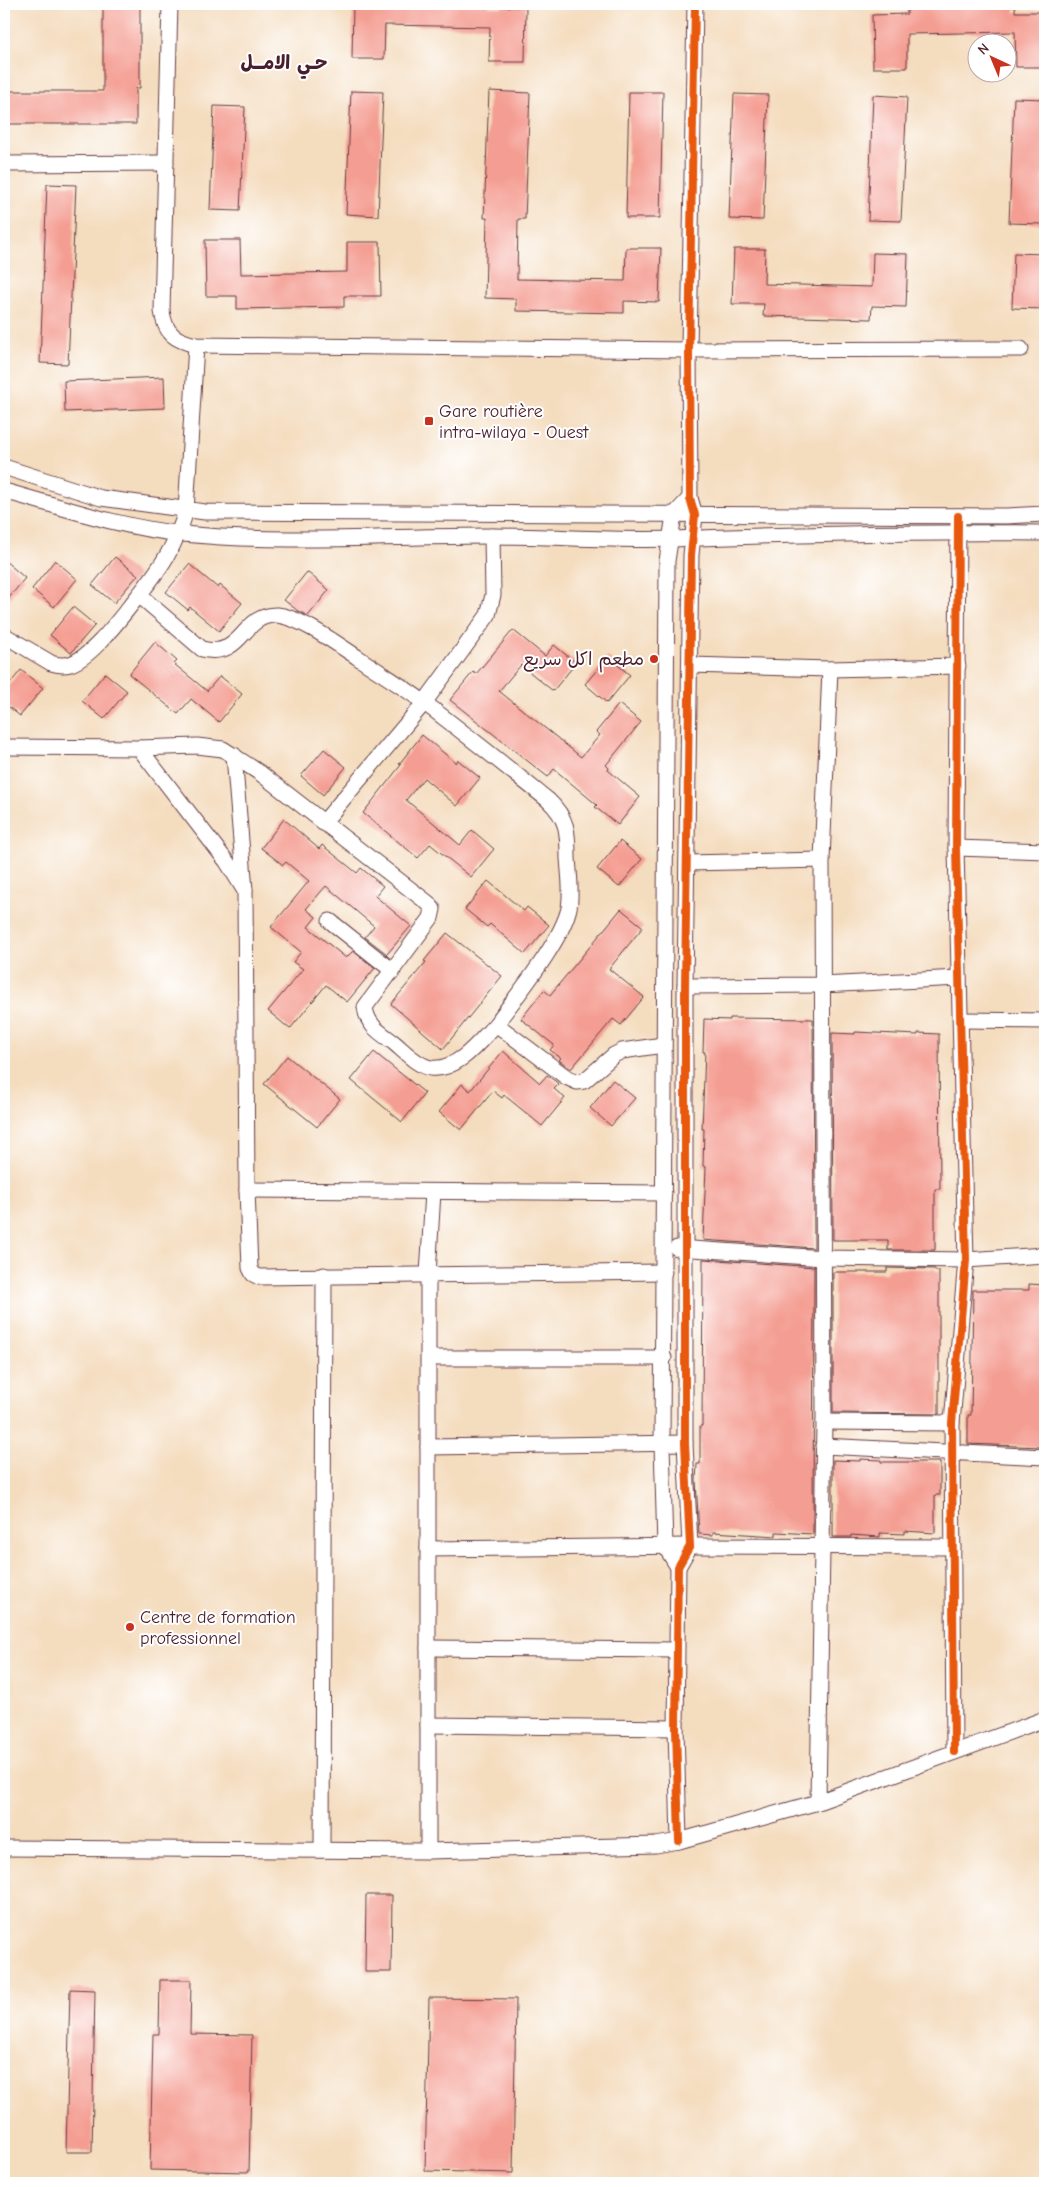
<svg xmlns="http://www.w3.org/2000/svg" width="1049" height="2187" viewBox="0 0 1049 2187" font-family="'Comic Neue','Playpen Sans Arabic',sans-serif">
	<rect width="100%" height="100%" fill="#fff"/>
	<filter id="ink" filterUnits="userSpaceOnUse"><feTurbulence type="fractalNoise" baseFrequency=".02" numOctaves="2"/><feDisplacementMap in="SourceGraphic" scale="10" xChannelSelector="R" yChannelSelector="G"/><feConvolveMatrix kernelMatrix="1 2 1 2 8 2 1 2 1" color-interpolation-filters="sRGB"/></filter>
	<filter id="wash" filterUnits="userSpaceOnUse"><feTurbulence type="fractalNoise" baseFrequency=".0096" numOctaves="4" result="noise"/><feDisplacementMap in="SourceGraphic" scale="20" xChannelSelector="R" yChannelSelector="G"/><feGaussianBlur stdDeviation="1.12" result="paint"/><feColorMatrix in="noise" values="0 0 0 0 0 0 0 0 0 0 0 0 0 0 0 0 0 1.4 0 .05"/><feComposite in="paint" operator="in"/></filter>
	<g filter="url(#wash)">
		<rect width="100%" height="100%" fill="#f4dcbe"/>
		<g id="blocks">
			<g fill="#f49e93">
				<path d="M103 4H140V88H136V124H4V91H103Z"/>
				<path d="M381 4H489V7H526L525 62H489L490 27 385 25 384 59H352L353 5Z"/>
				<path d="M907 4H1015V12H1045V67H1016L1015 32 907 34V68H873L872 15 907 14Z"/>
				<path d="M351 91 383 92 378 216 346 214Z"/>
				<path d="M489 91 530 93 525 219H518L517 279 625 281 626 248H661L659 302 624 301V313L516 311V299L485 298 487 218H484Z"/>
				<path d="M629 92H663L660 218H626Z"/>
				<path d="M734 94 768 95 763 220 729 219Z"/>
				<path d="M873 95 907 97 901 221 868 220Z"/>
				<path d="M1014 98 1045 99 1043 224 1009 223Z"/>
				<path d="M214 106 245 107 240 211 210 210Z"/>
				<path d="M47 184 76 185 68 364 40 363Z"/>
				<path d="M205 240H240L241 274 347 272V242H380L381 296H344V307L237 309V296H206Z"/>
				<path d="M734 249H765L764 284 872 287 873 253 908 254 906 307 872 306 871 319 763 316 764 304H732Z"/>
				<path d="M1014 253 1045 254V309L1012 308Z"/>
				<path d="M164 377 165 408 65 412 64 381Z"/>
				<path d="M115 557 138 575 114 603 92 585Z"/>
				<path d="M4 560 25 578 4 604Z"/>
				<path d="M55 560 77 579 54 607 32 589Z"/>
				<path d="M189 564 218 588 220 585 242 603 219 631 190 607 188 610 166 592Z"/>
				<path d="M307 572 329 590 308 616 298 611 284 600Z"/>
				<path d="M73 607 95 625 71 653 50 635Z"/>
				<path d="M513 630 545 656 554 645 576 663 553 691 521 665 499 691 581 757 600 735 596 732 619 704 641 722 606 765 609 768 608 770 640 797 618 825 595 807 597 805 554 769 548 777 450 700 473 672 476 674Z"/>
				<path d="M155 642 177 661 174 664 207 691 220 676 242 694 219 722 191 699 178 714 129 674Z"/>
				<path d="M608 657 630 675 607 703 585 684Z"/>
				<path d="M21 670 43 688 20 716 4 703V691Z"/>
				<path d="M105 673 127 691 104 719 82 701Z"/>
				<path d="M422 735 456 763 458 760 480 778 457 806 424 778 406 800 460 845 472 830 494 849 471 877 430 844 418 858 363 813 401 765 399 764Z"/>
				<path d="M324 749 346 767 323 795 301 776Z"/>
				<path d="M284 819 319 849 322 845 357 873 361 868 383 886 375 896 411 926 387 954 365 937 374 926 326 886 306 909 316 917 308 927 346 958 353 951 375 968 347 1002 326 985 290 1029 268 1011 303 969 293 962 301 952 271 927 309 881 286 862 283 865 261 848Z"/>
				<path d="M620 841 642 859 619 887 597 869Z"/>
				<path d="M488 881 524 911 527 907 549 925 525 954 490 924 487 927 465 909Z"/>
				<path d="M621 909 643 927 609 969 644 997 621 1025 613 1019 571 1069 559 1060 561 1058 550 1050 554 1045 521 1019 544 990 550 995Z"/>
				<path d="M447 933 502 976 443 1049 391 1004 426 962 424 961Z"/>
				<path d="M730 1018 813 1019 814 1248 703 1240 706 1167 703 1166 704 1129H702L705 1052H703L704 1019 730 1020Z"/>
				<path d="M855 1032 918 1035V1033L939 1034 940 1189H935V1250H888V1240H833L832 1033 855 1034Z"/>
				<path d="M503 1051 540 1083 547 1075 559 1084 554 1089 565 1098 542 1126 504 1095 502 1098 493 1091 461 1130 439 1112 462 1084 470 1091Z"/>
				<path d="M374 1052 425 1093 402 1122 351 1080Z"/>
				<path d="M287 1056 340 1099 317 1127 264 1084Z"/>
				<path d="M613 1080 635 1098 611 1126 590 1108Z"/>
				<path d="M703 1259 814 1267 813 1534 776 1532V1536L713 1532V1535L699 1534 696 1480 697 1464H700V1426H702Z"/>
				<path d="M887 1268 935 1269V1271H939V1414L833 1413V1272H887Z"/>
				<path d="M1029 1284 1044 1285V1294H1045V1386H1044L1045 1435H1041V1447L968 1444V1415H971L973 1290H1029Z"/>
				<path d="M860 1459 881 1460V1462H940V1495H935V1533L905 1531V1534L880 1533V1537L851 1535V1537H833V1460L860 1461Z"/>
				<path d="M366 1895H392L391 1972H365Z"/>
				<path d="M160 1980H191L190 2034 252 2035 249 2172 150 2170 153 2034H159Z"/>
				<path d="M70 1989 95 1990 92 2152H66Z"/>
				<path d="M429 1998 516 1999 513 2173 425 2171Z"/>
			</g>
		</g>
	</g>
	<g filter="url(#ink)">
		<use href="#blocks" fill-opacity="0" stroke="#643b41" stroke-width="1"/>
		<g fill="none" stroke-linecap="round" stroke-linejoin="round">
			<g stroke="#643b41" stroke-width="17">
				<g id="minor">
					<path d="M170 4 162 311C165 334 175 340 196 345L689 350 1021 349"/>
					<path d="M4 164 166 163"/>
					<path d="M4 467 101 498 205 512 1007 516 1045 514"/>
					<path d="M4 491C62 507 122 528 183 534 284 544 391 536 493 536 552 536 612 541 672 539 796 534 921 532 1045 533"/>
					<path d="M139 595C162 566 175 547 186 511L196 345"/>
					<path d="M4 635 51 663C57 665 63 666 70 664 93 657 123 614 139 595L202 649C244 659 241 614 277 615 300 617 337 644 357 657 380 673 404 687 426 704 467 735 508 768 548 800 568 819 568 832 568 858 569 874 572 892 569 908 562 941 517 995 496 1024"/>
					<path d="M690 665 830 669 958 666"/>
					<path d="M4 747 139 748 197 746 223 749 260 773 428 903 433 909 431 918 365 1007C367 1025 379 1032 393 1042 403 1050 417 1066 431 1068 458 1071 480 1041 496 1024L566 1077 577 1082 584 1081 614 1055 622 1051 663 1045"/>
					<path d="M139 748 227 862 245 891 247 1190 250 1268 253 1274 259 1277 664 1272"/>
					<path d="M234 755 245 890"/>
					<path d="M323 823 424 703 488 615 493 595 492 536"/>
					<path d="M956 848 1045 851"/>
					<path d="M687 863 822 860"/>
					<path d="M330 921 393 971"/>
					<path d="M685 986 822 985 959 978"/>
					<path d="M961 1020 1045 1021"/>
					<path d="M247 1190 664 1193"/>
					<path d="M677 1248 824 1258 966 1260 1045 1255"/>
					<path d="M429 1358H664"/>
					<path d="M824 1422 952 1423"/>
					<path d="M823 1446 1045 1457"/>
					<path d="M428 1447 685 1443"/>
					<path d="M428 1549 690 1546 953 1547"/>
					<path d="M678 1567 665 1546 662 1444 667 561 674 515 690 498"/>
					<path d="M428 1648 676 1650"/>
					<path d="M428 1725 676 1728"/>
					<path d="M954 1752 952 1423 966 1260 956 848 958 516"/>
					<path d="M818 1802 824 1422 822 860 830 669"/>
					<path d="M679 1841 676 1728 678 1567 690 1546 685 1443V986L691 555 695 515 690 498 689 350 695 4"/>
					<path d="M4 1848 428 1851 656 1845 679 1841 818 1802 1045 1719"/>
					<path d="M322 1849 324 1275"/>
					<path d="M428 1851V1274L433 1192"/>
				</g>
			</g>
			<use href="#minor" stroke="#fff" stroke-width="15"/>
			<g stroke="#fff" stroke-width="11">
				<g id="cycleway">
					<path d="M954 1752 952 1423 966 1260 956 848 958 516"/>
					<path d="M679 1841 676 1728 678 1567 690 1546 685 1443V986L691 555 695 515 690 498 689 350 695 4"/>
				</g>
			</g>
			<use href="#cycleway" stroke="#e8590c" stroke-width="8"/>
		</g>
	</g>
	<g fill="#c8321e" stroke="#fff" stroke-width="2">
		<rect x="424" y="416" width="10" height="10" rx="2.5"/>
		<circle cx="654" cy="659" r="5"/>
		<circle cx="130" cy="1627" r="5"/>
	</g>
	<g text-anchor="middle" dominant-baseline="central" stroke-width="4" stroke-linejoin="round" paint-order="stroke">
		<g font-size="18" fill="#4a1f2b" stroke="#fff" text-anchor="start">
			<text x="439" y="411">Gare routière<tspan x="439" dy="21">intra-wilaya - Ouest</tspan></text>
			<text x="644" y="659" text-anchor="end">مطعم اكل سريع</text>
			<text x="140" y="1617">Centre de formation<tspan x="140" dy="21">professionnel</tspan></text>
		</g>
		<g font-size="19" font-weight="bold" fill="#4a1f2b" stroke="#fff">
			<text x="284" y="63">حـي الامــل</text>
		</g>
	</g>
	<rect width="1049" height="2187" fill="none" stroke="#fff" stroke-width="20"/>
	<g transform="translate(992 58) rotate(316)"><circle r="24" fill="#ffffff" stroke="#b7a5aa"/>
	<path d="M0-4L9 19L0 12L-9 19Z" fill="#c8321e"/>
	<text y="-8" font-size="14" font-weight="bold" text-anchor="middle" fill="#4a1f2b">N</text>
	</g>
</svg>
